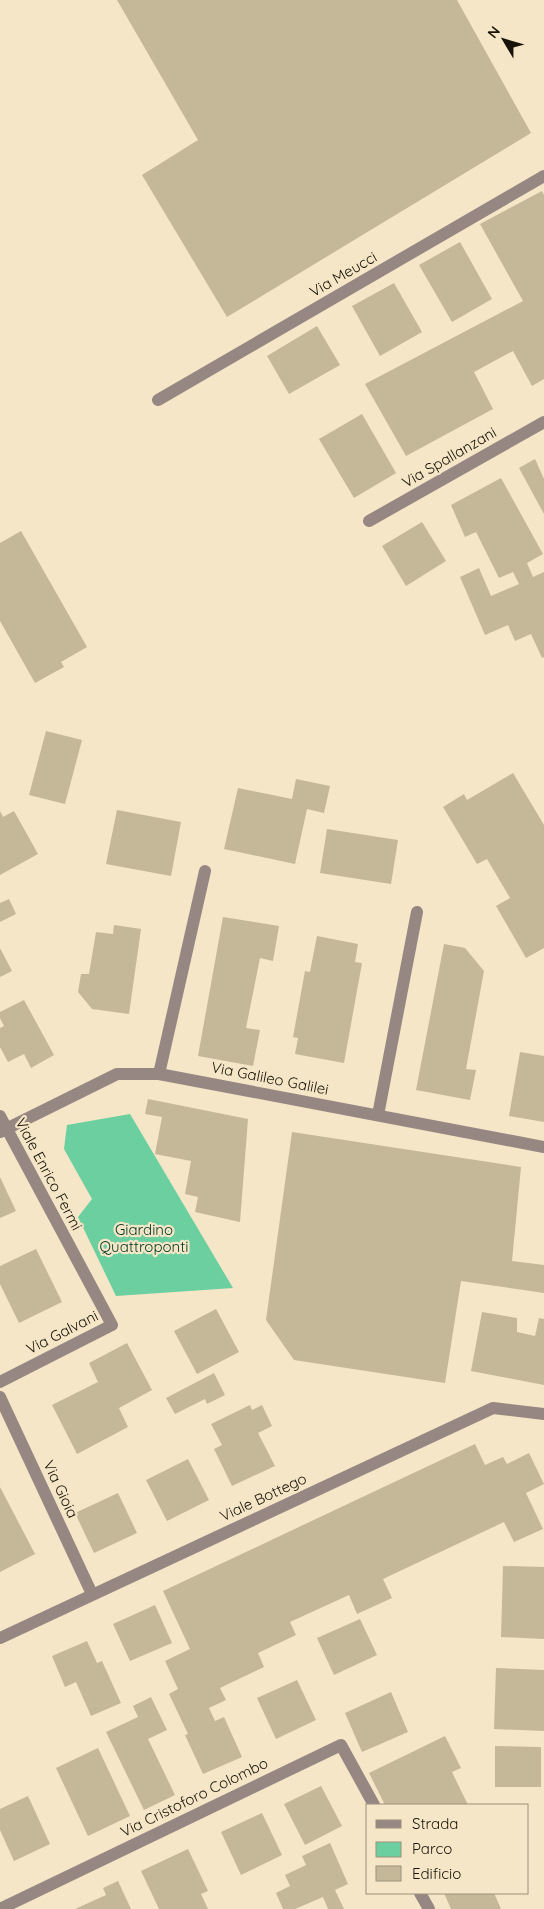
<svg xmlns="http://www.w3.org/2000/svg" width="544" height="1909" viewBox="0 0 544 1909" font-family="Quicksand,sans-serif">
	<rect width="100%" height="100%" fill="#f4e6c6"/>
	<path fill="#6bcfa0" d="M130 1114 233 1288 116 1296 78 1217 92 1199 64 1149 67 1125Z"/>
	<g fill="#c5b899">
		<path d="M117 0H457L531 133 227 317 142 175 198 140Z"/>
		<path d="M542 191 544 195V379L532 386 513 351 474 372 493 409 406 456 365 384 523 301 480 224Z"/>
		<path d="M460 242 492 299 452 322 419 265Z"/>
		<path d="M394 283 422 332 380 356 352 306Z"/>
		<path d="M317 326 340 365 289 394 267 356Z"/>
		<path d="M362 414 396 473 354 498 319 439Z"/>
		<path d="M535 459 544 479V514L519 468Z"/>
		<path d="M501 478 543 554 527 563 533 577 544 572V657L542 658 531 634 515 641 508 625 485 635 460 577 479 568 491 596 519 584 513 572 499 578 476 532 465 537 451 505Z"/>
		<path d="M422 522 446 561 406 586 382 546Z"/>
		<path d="M21 531 87 647 61 662 64 667 35 683 0 621V543Z"/>
		<path d="M46 731 82 740 65 804 29 795Z"/>
		<path d="M513 773 544 825V948L526 958 496 906 510 898 487 859 477 864 443 807 464 794 467 800Z"/>
		<path d="M296 779 330 786 324 813 307 809 295 864 224 849 238 788 292 799Z"/>
		<path d="M117 810 181 822 171 876 106 864Z"/>
		<path d="M0 811 3 817 14 811 38 854 0 875Z"/>
		<path d="M327 829 398 840 391 884 320 873Z"/>
		<path d="M9 899 16 914 0 922V903Z"/>
		<path d="M223 917 279 926 273 961 260 958 246 1028 260 1030 253 1066 198 1056Z"/>
		<path d="M114 925 141 929 129 1014 92 1009 78 992 81 974H89L96 932 113 934Z"/>
		<path d="M317 936 358 944 355 962 362 963 344 1063 295 1054 298 1038 293 1037 305 971 310 972Z"/>
		<path d="M444 944 465 948 484 971 466 1069 476 1070 470 1100 416 1090Z"/>
		<path d="M0 948 12 971 0 977Z"/>
		<path d="M24 1000 54 1055 31 1068 24 1054 8 1062 0 1047V1028L4 1026 0 1018V1012Z"/>
		<path d="M520 1052 544 1056V1122L509 1116Z"/>
		<path d="M148 1099 248 1119 240 1222 195 1212 198 1197 185 1194 191 1161 155 1154 162 1117 145 1114Z"/>
		<path d="M292 1132 521 1167 512 1261 544 1265V1293L461 1281 445 1383 294 1360 266 1320Z"/>
		<path d="M0 1177 16 1211 0 1218Z"/>
		<path d="M36 1249 62 1302 19 1323 0 1284V1266Z"/>
		<path d="M216 1309 239 1352 197 1374 174 1331Z"/>
		<path d="M482 1312 517 1318V1332L535 1336 539 1318 544 1319V1385L471 1371Z"/>
		<path d="M127 1343 152 1390 119 1408 128 1427 77 1454 52 1405 98 1382 89 1363Z"/>
		<path d="M214 1373 225 1395 207 1404 205 1399 175 1414 166 1398Z"/>
		<path d="M250 1405 252 1410 262 1405 272 1426 258 1433 275 1466 232 1486 214 1449 222 1445 211 1424Z"/>
		<path d="M475 1444 485 1465 503 1457 507 1464 529 1453 544 1484 526 1493 543 1529 514 1542 504 1522 383 1579 392 1598 357 1614 349 1595 290 1622 296 1635 258 1653 264 1667 220 1688 226 1700 209 1708 215 1721 224 1717 242 1757 203 1774 185 1735 188 1734 169 1694 178 1689 165 1661 190 1649 163 1591Z"/>
		<path d="M188 1459 209 1500 167 1521 146 1480Z"/>
		<path d="M0 1487 35 1554 0 1572Z"/>
		<path d="M118 1493 137 1533 94 1553 75 1513Z"/>
		<path d="M503 1566 544 1567V1639L501 1637Z"/>
		<path d="M155 1605 172 1643 130 1661 113 1624Z"/>
		<path d="M360 1619 377 1655 334 1675 317 1638Z"/>
		<path d="M87 1641 97 1663 102 1661 121 1703 91 1716 76 1682 65 1687 52 1656Z"/>
		<path d="M496 1668 544 1670V1731L494 1729Z"/>
		<path d="M297 1680 316 1720 276 1739 257 1698Z"/>
		<path d="M391 1692 408 1732 362 1752 345 1713Z"/>
		<path d="M151 1697 167 1730 148 1739 175 1795 144 1810 106 1732 138 1717 133 1706Z"/>
		<path d="M445 1736 461 1768 452 1772 468 1805H385L369 1773Z"/>
		<path d="M495 1746 541 1747V1787H495Z"/>
		<path d="M98 1748 130 1816 88 1836 56 1768Z"/>
		<path d="M321 1786 342 1826 305 1845 284 1804Z"/>
		<path d="M28 1796 50 1844 14 1861 0 1830V1809Z"/>
		<path d="M262 1813 282 1855 241 1875 221 1832Z"/>
		<path d="M330 1843 348 1884 335 1890 344 1909H328L323 1897 295 1909H283L276 1893 290 1886 285 1875 306 1865 302 1856Z"/>
		<path d="M188 1849 208 1891 201 1894 208 1909H159L141 1871Z"/>
		<path d="M118 1881 131 1909H75L106 1895 103 1888Z"/>
		<path d="M444 1893H494L501 1909H451Z"/>
	</g>
	<g fill="none" stroke-linecap="round" stroke-linejoin="round">
		<g stroke="#978783" stroke-width="12">
			<path d="M158 400 544 176"/>
			<path d="M369 521 544 422"/>
			<path d="M159 1074 205 871"/>
			<path d="M378 1115 417 912"/>
			<path d="M0 1116 112 1325 0 1382"/>
			<path d="M0 1132 117 1074H159L544 1147"/>
			<path d="M0 1397 92 1594"/>
			<path d="M0 1638 493 1408 544 1414"/>
			<path d="M420 1893 429 1909"/>
			<path d="M0 1909 341 1745 374 1805"/>
		</g>
	</g>
	<g text-anchor="middle" dominant-baseline="central" stroke-width="4.5" stroke-linejoin="round" paint-order="stroke">
		<g font-size="15" fill="#181308" stroke="#f4e6c6">
			<text transform="translate(343 274) rotate(-30)">Via Meucci</text>
			<text transform="translate(449 457) rotate(-30)">Via Spallanzani</text>
			<text transform="translate(270 1078) rotate(11)">Via Galileo Galilei</text>
			<text transform="translate(49 1174) rotate(62)">Viale Enrico Fermi</text>
			<text transform="translate(62 1332) rotate(-27)">Via Galvani</text>
			<text transform="translate(61 1489) rotate(65)">Via Gioia</text>
			<text transform="translate(263 1497) rotate(-25)">Viale Bottego</text>
			<text transform="translate(194 1797) rotate(-26)">Via Cristoforo Colombo</text>
		</g>
		<g font-size="15" fill="#013522" stroke="#f4e6c6">
			<text x="144" y="1229">Giardino<tspan x="144" dy="17">Quattroponti</tspan></text>
		</g>
	</g>
	<rect x="366" y="1804" width="162" height="90" fill="#f4e6c6" stroke="#9c927a"/>
	<rect x="376" y="1820" width="25" height="8" fill="#978783" stroke="#9c927a"/>
	<text x="412" y="1829" font-size="15" fill="#181308">Strada</text>
	<rect x="376" y="1842" width="25" height="15" fill="#6bcfa0" stroke="#9c927a"/>
	<text x="412" y="1854" font-size="15" fill="#181308">Parco</text>
	<rect x="376" y="1866" width="25" height="15" fill="#c5b899" stroke="#9c927a"/>
	<text x="412" y="1879" font-size="15" fill="#181308">Edificio</text>
	<g transform="translate(504 40) rotate(308)" stroke="#f4e6c6" stroke-width="4" paint-order="stroke">
	<path d="M0-4L9 19L0 12L-9 19Z" fill="#181308"/>
	<text y="-8" font-size="14" font-weight="bold" text-anchor="middle" fill="#181308">N</text>
	</g>
</svg>
